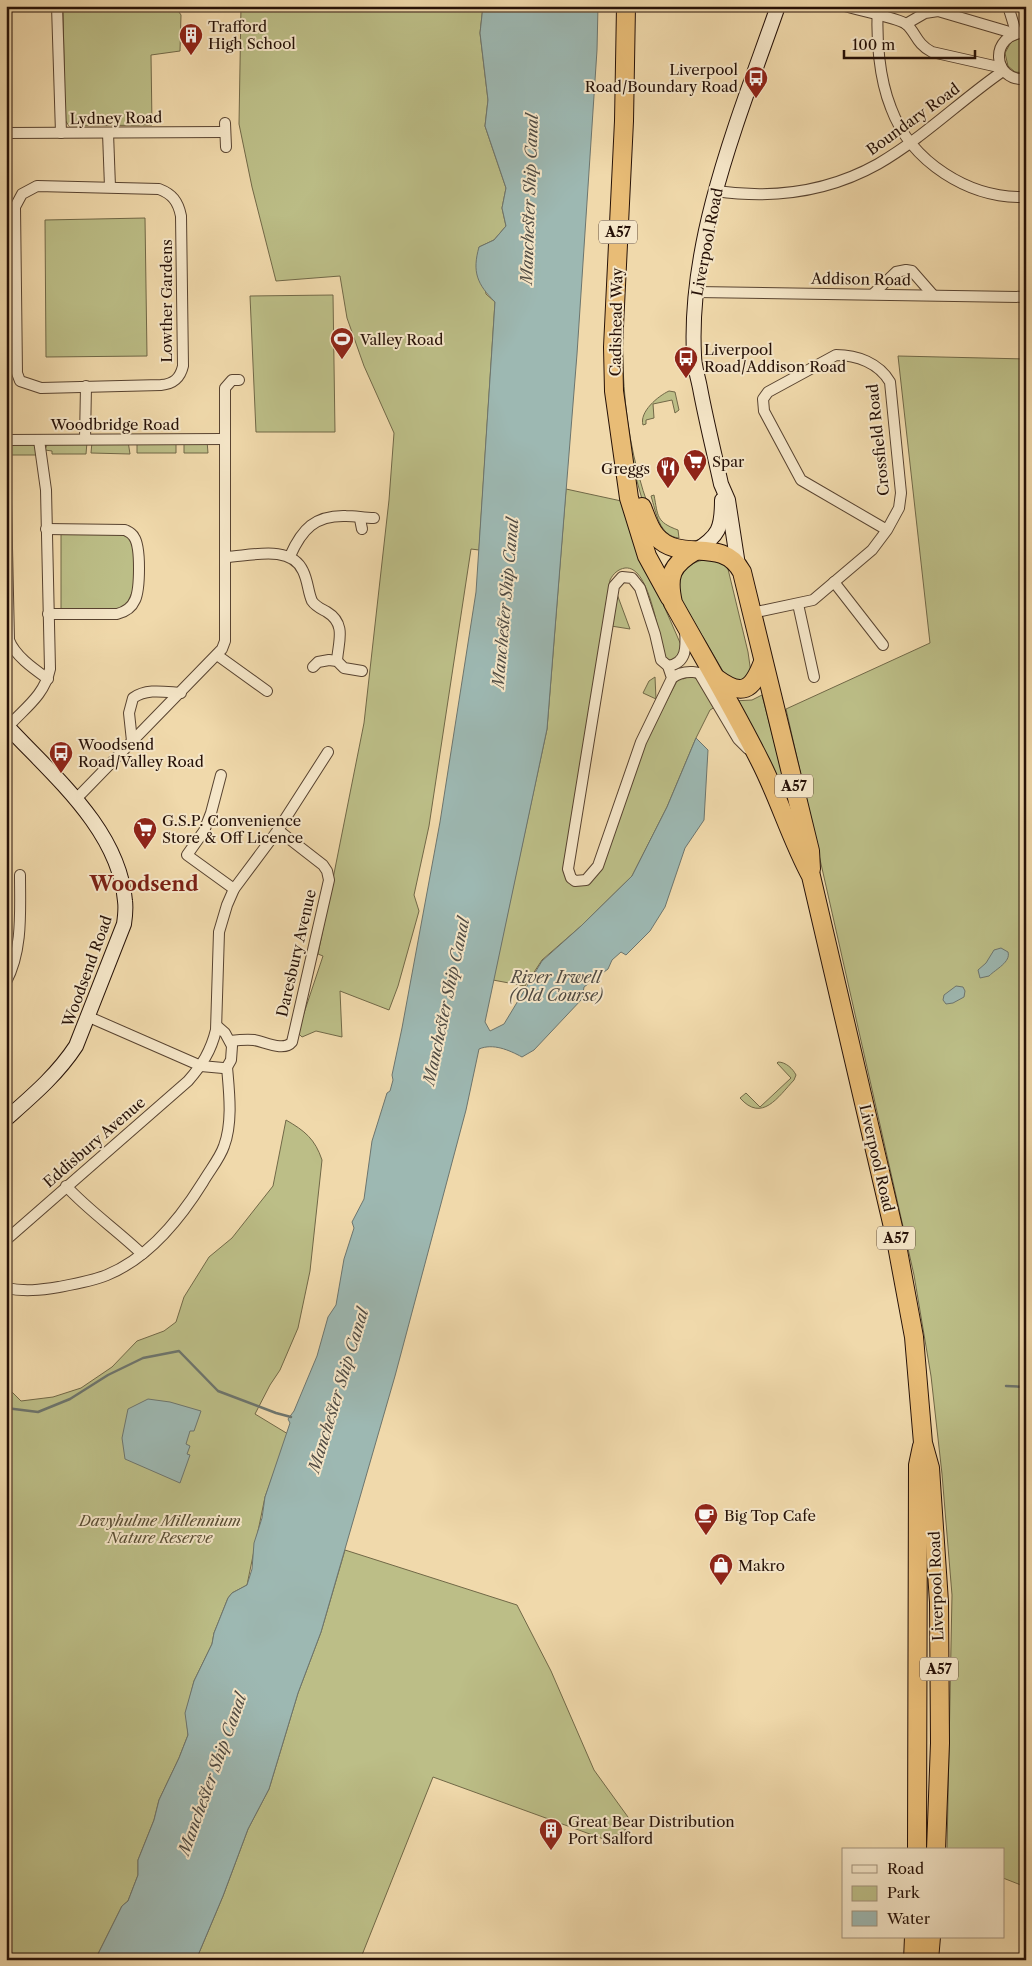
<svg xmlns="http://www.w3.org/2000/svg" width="1032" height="1966" viewBox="0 0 1032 1966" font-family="'Libre Caslon Text',serif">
	<rect width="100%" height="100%" fill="#f0d9ab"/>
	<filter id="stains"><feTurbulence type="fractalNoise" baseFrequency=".004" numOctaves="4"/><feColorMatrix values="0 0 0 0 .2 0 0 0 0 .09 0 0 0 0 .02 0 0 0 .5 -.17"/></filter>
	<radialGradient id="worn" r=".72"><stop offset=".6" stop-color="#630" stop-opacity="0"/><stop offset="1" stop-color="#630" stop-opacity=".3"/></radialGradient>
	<g fill="#bcbe87" stroke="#716847">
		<path d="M63 6H175L181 15 180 51 151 55 152 125 69 126 65 120Z"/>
		<path d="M241 6H483L480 33 488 100 485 126 506 188 502 208 506 226 494 240 479 247 486 294 495 302 479 550 471 549 429 826 414 895 419 911 398 986 389 1010 340 991 342 1037 316 1031 302 1037 299 1034 300 1025 323 956 318 954 364 723 389 500 394 433 364 366 347 318 340 276 276 281 252 187 239 124Z"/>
		<path d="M1024 37 1026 38V73L1015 72 1008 66 1005 53 1011 42Z"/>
		<path d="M145 218 147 356 46 357 45 220Z"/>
		<path d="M628 228C621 324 615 415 649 508 655 523 662 547 682 543 691 542 703 540 710 533L713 534C706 541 699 542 690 545 678 548 667 547 659 537 649 525 644 506 640 492 619 420 618 347 623 273 624 259 622 239 628 228Z"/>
		<path d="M333 295 335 432H256L250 296Z"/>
		<path d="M898 356 1026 359V1887L1003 1878V1850H947L952 1595 942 1474 931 1376 914 1275 786 709 930 643Z"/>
		<path d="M669 391 675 392 679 410 675 413 672 400 653 404 654 418 646 420V424L643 425C639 412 658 396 669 391Z"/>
		<path d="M128 441 130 454 91 453 92 442Z"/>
		<path d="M137 441 176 442V453H137Z"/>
		<path d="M184 441H207L208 453H184Z"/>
		<path d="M48 442H87L86 454H52V451L45 450Z"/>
		<path d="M6 443H31L37 449 38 455H6Z"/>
		<path d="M566 489 626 502 646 565 681 645V651L674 661 666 660C659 644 651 565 625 568 618 569 613 574 610 580L564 872 589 882 600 871 645 743 677 681 680 677 683 679 691 676 697 679 715 707 710 710 696 738 667 807 632 876 581 926 542 960 525 986 493 980 547 729Z"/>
		<path d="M654 495C658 516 656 522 678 530L679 538C659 536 656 512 651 496Z"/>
		<path d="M61 532 129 535 134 542V588L126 606 120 609H61Z"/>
		<path d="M709 559 722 563 728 569 748 652 751 673 746 681 737 684 724 673 679 596 678 575C688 565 695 561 709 559Z"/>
		<path d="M617 594 630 629 611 626Z"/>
		<path d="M655 677 656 699 643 693 649 681Z"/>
		<path d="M762 695 790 803 788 806 733 701 752 700Z"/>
		<path d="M778 1062C786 1062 793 1069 796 1075L794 1080C778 1097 762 1123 740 1098L746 1093 760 1107 791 1078 777 1063Z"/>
		<path d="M286 1120C305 1131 315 1139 322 1160L310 1271 298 1328 280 1370 270 1385 255 1414 288 1434 265 1497 247 1585 232 1593 228 1598 214 1633 212 1644 194 1681 186 1713 188 1735 179 1758 159 1800 154 1820 138 1860V1875L128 1901 122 1906 95 1960H6V1386L21 1401 53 1397 81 1388 112 1367 137 1341 164 1331 176 1322 184 1297 209 1257 232 1238 273 1186Z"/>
		<path d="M345 1550 517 1605 551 1671 594 1770 633 1824 609 1841 433 1777 360 1960H196L223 1896 248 1829 269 1789 298 1693 321 1632Z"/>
	</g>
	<g fill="#9db8b2" stroke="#6d756e">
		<path d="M483 6H598L597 50 577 354 547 729 485 1022 490 1031 504 1024 542 961 581 926 632 876 667 807 696 738 708 750 704 820 685 848 665 907 650 931 626 955 621 952 612 960 608 969 584 987 582 999 534 1050 522 1057C509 1050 493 1043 479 1049L466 1110 395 1376 321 1632 298 1693 269 1789 248 1829 223 1896 196 1960H95L122 1906 128 1901 138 1875V1860L154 1820 159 1800 179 1758 188 1735 185 1713 194 1681 212 1644 214 1633 228 1598 232 1593 247 1585 252 1569 254 1543 262 1518 265 1497 290 1423 288 1419 294 1411 317 1356 328 1317 336 1305 344 1259 354 1228 352 1222 364 1199 372 1141 387 1093 390 1091 393 1080 392 1075 402 1028 440 822 476 592 495 302C477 284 472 272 479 247L494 240 506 226 502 208 506 188 485 126 488 100 480 33Z"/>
		<path d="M1001 948 1008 952C1011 962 996 969 989 976L980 978 978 970 986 963 994 950Z"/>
		<path d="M956 986 963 987 965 991 964 997 953 1003 946 1004 943 1000 944 995Z"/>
		<path d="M148 1399 170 1402 201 1411 194 1431H190L186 1444 190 1446 187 1454 190 1455 180 1483 125 1459 122 1438 128 1409Z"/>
	</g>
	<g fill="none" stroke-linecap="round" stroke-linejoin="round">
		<g stroke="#6d756e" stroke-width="2.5">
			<path d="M1006 1386 1026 1387"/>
			<path d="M6 1408 38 1412 70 1399 108 1375 143 1358 179 1351 218 1391 276 1413 291 1417"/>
		</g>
		<g stroke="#584330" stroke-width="12">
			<g id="street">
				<path d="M57 6 61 133"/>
				<path d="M845 6C857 10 898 18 906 24 916 32 916 44 932 52L994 66H1001"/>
				<path d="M878 6C876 38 879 78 891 108 911 162 969 199 1026 197"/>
				<path d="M1008 6 1016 32"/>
				<path d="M906 24 925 13 938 11 1006 31 1011 35"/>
				<path d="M1026 32C988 34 992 82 1026 79"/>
				<path d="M225 123 226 147"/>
				<path d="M6 133 225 132"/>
				<path d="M108 133 110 187"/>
				<path d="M37 186 159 189C172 194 178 201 181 216L183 366C180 379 173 384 161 385L41 388 20 381 17 373 15 207 22 194Z"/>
				<path d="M716 191C772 199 828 192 878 164 923 138 961 100 1003 71"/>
				<path d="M696 292 1026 297"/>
				<path d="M873 294 896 272 906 270 912 271 933 295"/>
				<path d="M85 439 86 386"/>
				<path d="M6 440 224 439"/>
				<path d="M6 502 9 640C15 656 34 669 48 679"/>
				<path d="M360 519 362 529"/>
				<path d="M46 529 125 530C129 532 132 533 134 537 141 547 140 589 135 600 132 607 125 612 117 614H48"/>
				<path d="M290 556C302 529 315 515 346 516 356 516 364 518 374 518"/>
				<path d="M226 557C250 556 291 544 303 571 308 581 308 592 312 601 316 607 322 609 327 612 347 624 338 643 337 661"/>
				<path d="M834 582 883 645"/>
				<path d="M798 604 814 677"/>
				<path d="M752 613 813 600 872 550 887 530 899 508 901 493 890 382C879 363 857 355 836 355L768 392 763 399 764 411 801 480 887 530"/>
				<path d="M217 655 267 691"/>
				<path d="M668 666C688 663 686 645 685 629"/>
				<path d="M313 667 318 662 329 660 337 661 344 668 362 671"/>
				<path d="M699 673 738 739 748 749"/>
				<path d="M672 678 668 666 661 660 655 634 640 588 632 578 622 577 614 586 568 869 571 878 575 881 586 880 598 866 641 742 672 678C685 668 700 672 715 678"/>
				<path d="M6 729C23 709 44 697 50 669L46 490 39 440"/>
				<path d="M132 741 129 713 133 698C147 688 165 692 181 693"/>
				<path d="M221 775 211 813 204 831 187 855 234 889"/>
				<path d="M76 799 222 649 225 641V388L232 380H239"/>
				<path d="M6 982C23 950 20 911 20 875"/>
				<path d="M89 1017 201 1066 223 1068 227 1067 231 1060 232 1046 225 1033 217 1026"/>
				<path d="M230 1041C238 1040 247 1039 254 1040 265 1042 284 1052 292 1042L329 880 327 871 323 865 278 830"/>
				<path d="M66 1186C89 1211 117 1230 142 1254"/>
				<path d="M6 1240 188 1081C202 1065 211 1051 216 1030L219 932 227 905 234 889 278 830 328 752"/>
				<path d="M6 1288C24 1292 41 1290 59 1287 75 1284 92 1281 107 1275 149 1258 180 1219 203 1182 210 1170 220 1158 224 1146 233 1122 229 1091 227 1067"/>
			</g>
		</g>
		<g stroke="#261107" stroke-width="16">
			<g id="secondary">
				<path d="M695 551C719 536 722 528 722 500"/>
				<path d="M738 565 728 500 721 484C714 452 706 420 700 388 698 377 694 366 694 355 688 238 740 115 778 6"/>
				<path d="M6 725C52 775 119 829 125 901 126 908 125 917 124 924L76 1046C57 1075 32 1096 6 1119"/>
			</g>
		</g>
		<g stroke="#261107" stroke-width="20">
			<g id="highway">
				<path d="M626 6 624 121 613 347 614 391 629 498 647 556 670 598"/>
				<path d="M642 507C646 517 649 528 656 536 680 564 722 535 742 572L810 851 811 869"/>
				<path d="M695 551C671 565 667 576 673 603 702 655 733 707 760 761 779 798 791 839 811 876L896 1240 914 1337 923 1443 930 1468 939 1602 940 1743 936 1850"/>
				<path d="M716 678C742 697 752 691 763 662"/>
				<path d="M917 1850 918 1465 922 1446"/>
				<path d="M913 1960 914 1937"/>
				<path d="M929 1960 931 1937"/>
			</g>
		</g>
		<use href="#street" stroke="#f5e6c8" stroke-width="10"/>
		<use href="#secondary" stroke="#f5e6c8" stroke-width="14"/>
		<use href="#highway" stroke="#e8bc76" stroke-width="18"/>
	</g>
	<defs>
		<g id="building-pin" transform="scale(1.25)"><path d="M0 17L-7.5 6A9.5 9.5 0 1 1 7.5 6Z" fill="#8f2418" stroke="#f5e6c8"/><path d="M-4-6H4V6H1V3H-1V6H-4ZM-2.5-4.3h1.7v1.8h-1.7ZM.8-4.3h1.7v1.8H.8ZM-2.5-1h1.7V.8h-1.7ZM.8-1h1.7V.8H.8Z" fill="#fff"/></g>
		<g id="bus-pin" transform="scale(1.25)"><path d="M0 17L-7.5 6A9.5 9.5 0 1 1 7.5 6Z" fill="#8f2418" stroke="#f5e6c8"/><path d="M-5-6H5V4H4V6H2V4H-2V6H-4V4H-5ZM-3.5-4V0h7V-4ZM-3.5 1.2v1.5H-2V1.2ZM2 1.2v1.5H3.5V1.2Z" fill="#fff"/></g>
		<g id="stadium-pin" transform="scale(1.25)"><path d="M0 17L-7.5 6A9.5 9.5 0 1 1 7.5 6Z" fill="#8f2418" stroke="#f5e6c8"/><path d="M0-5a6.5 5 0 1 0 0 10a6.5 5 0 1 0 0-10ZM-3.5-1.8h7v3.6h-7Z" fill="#fff"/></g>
		<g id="supermarket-pin" transform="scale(1.25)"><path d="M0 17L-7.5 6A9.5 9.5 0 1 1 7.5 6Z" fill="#8f2418" stroke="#f5e6c8"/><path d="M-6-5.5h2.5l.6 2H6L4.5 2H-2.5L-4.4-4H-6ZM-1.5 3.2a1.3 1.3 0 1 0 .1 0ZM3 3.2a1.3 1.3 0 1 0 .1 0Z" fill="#fff"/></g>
		<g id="restaurant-pin" transform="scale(1.25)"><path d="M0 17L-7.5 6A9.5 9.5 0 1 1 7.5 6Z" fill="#8f2418" stroke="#f5e6c8"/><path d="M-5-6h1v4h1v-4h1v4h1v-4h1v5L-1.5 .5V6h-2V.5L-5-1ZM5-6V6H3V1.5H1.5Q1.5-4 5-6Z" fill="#fff"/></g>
		<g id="cafe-pin" transform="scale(1.25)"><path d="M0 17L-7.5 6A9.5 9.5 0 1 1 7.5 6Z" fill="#8f2418" stroke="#f5e6c8"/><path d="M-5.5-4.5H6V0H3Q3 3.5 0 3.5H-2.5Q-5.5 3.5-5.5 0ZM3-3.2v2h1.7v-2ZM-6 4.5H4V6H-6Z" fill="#fff"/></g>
		<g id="shop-pin" transform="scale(1.25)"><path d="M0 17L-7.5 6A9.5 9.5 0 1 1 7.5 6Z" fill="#8f2418" stroke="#f5e6c8"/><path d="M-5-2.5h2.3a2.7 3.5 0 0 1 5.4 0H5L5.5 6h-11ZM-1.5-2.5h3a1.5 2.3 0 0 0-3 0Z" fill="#fff"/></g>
	</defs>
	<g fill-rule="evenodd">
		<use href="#building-pin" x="191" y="35"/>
		<use href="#bus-pin" x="756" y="78"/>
		<use href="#stadium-pin" x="342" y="339"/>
		<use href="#bus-pin" x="686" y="358"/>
		<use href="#supermarket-pin" x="695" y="461"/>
		<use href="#restaurant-pin" x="668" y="468"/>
		<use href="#bus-pin" x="61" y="753"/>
		<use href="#supermarket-pin" x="145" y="829"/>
		<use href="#cafe-pin" x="706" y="1515"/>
		<use href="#shop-pin" x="721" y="1565"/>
		<use href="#building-pin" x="551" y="1830"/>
	</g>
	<g text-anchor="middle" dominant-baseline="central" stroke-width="4" stroke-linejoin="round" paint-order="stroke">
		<g fill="#f5e6c8" stroke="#645141" stroke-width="1">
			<rect x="599" y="220.5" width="38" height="23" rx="4"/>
			<rect x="775" y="774.5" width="38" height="23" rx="4"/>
			<rect x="877" y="1226.5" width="38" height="23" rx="4"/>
			<rect x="920" y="1657.5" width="38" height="23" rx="4"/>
		</g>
		<g font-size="14" font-weight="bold" fill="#261107">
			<text x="618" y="232">A57</text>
			<text x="794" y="786">A57</text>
			<text x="896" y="1238">A57</text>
			<text x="939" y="1669">A57</text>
		</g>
		<g font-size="15" fill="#261107" stroke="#f5e6c8" text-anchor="start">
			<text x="208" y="26">Trafford<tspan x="208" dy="17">High School</tspan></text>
			<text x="738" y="69" text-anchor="end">Liverpool<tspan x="738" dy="17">Road/Boundary Road</tspan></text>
			<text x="360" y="339">Valley Road</text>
			<text x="704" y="349">Liverpool<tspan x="704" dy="17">Road/Addison Road</tspan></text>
			<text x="712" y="461">Spar</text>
			<text x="650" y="468" text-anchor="end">Greggs</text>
			<text x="78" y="744">Woodsend<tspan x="78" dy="17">Road/Valley Road</tspan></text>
			<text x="162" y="820">G.S.P. Convenience<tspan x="162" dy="17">Store &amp; Off Licence</tspan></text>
			<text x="724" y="1515">Big Top Cafe</text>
			<text x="738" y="1565">Makro</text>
			<text x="568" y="1821">Great Bear Distribution<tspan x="568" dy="17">Port Salford</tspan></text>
		</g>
		<g font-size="15" fill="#261107" stroke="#f5e6c8">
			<text transform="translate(116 118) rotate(-1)">Lydney Road</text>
			<text transform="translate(913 119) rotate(-36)">Boundary Road</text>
			<text transform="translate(707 242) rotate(-79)">Liverpool Road</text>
			<text transform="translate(861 279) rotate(1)">Addison Road</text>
			<text transform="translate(166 301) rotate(-90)">Lowther Gardens</text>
			<text transform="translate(616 322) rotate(-89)">Cadishead Way</text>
			<text x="115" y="424">Woodbridge Road</text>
			<text transform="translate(878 440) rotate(-96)">Crossfield Road</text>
			<text transform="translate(296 953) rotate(-77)">Daresbury Avenue</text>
			<text transform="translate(87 971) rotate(-70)">Woodsend Road</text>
			<text transform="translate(94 1142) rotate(-41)">Eddisbury Avenue</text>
			<text transform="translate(877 1158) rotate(77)">Liverpool Road</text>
			<text transform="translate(936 1586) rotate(-92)">Liverpool Road</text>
		</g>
		<g font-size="15" font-style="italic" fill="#5a4e34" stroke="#f5e6c8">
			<text x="160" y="1520">Davyhulme Millennium<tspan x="160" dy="17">Nature Reserve</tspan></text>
		</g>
		<g font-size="16" font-style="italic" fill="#504b43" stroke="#f5e6c8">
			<text transform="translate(529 199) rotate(-88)">Manchester Ship Canal</text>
			<text transform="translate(505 603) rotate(-85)">Manchester Ship Canal</text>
			<text x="556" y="977">River Irwell<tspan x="556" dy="18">(Old Course)</tspan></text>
			<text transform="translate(446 1001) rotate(-78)">Manchester Ship Canal</text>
			<text transform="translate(338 1390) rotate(-73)">Manchester Ship Canal</text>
			<text transform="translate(212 1774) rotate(-70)">Manchester Ship Canal</text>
		</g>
		<g font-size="20" font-weight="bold" fill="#7a1f14" stroke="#f5e6c8">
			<text x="144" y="884">Woodsend</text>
		</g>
	</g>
	<rect width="1032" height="1966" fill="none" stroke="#f0d9ab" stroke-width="25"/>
	<rect x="8" y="8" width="1017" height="1951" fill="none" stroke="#261107" stroke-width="2.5"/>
	<rect x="12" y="12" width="1007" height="1941" fill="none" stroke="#261107"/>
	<rect x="842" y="1848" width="162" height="90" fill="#f5e6c8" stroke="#a2917b"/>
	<rect x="852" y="1865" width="25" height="8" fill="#f5e6c8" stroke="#a2917b"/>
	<text x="887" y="1874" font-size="15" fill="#261107">Road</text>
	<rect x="852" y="1886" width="25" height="15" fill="#bcbe87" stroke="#a2917b"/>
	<text x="887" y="1898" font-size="15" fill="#261107">Park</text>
	<rect x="852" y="1911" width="25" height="15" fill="#9db8b2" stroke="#a2917b"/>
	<text x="887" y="1924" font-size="15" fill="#261107">Water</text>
	<path d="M844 50v8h131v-8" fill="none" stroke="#261107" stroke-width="2.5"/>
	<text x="852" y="50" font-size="15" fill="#261107" stroke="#f5e6c8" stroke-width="4" paint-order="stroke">100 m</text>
	<rect width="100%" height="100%" filter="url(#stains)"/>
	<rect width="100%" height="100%" fill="url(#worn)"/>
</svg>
